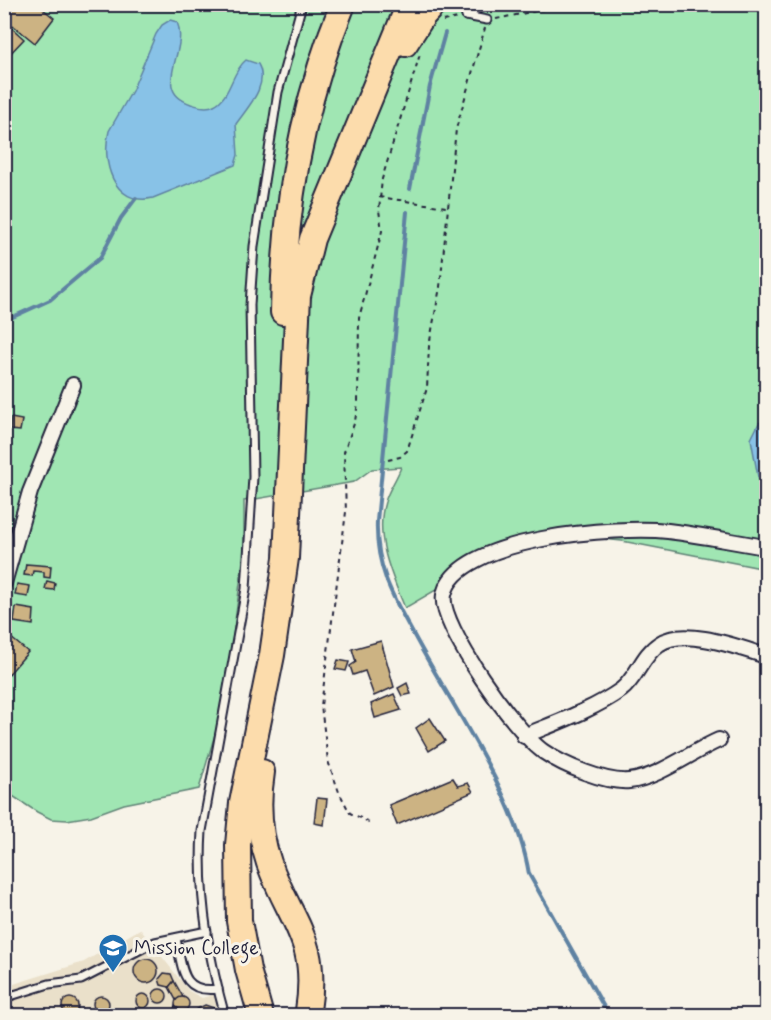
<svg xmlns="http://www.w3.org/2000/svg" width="771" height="1020" viewBox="0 0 771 1020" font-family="Mynerve,sans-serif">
	<rect width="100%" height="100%" fill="#f7f3e8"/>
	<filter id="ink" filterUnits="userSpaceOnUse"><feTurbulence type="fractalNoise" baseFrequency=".0167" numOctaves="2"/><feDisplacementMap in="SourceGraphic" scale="12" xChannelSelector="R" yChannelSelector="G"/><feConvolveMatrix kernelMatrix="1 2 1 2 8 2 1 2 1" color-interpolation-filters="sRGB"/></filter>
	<g filter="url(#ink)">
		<path fill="#eae0ca" d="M140 929 189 991 202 998 215 994 221 1015H5L4 987 84 962Z"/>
		<path fill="#a0e6b3" stroke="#618477" stroke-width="1.5" d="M405 4 433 12 446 4 766 5V569L622 541 592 538 560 540 489 559 405 608C392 576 374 537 385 502 388 490 397 479 401 467L372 469 354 482 244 501V553L229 666 220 717 199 789 124 804 91 816 67 820 51 819 37 812 5 791V5Z"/>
		<g fill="#88c2e7" stroke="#5f82a2" stroke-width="1.5">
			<path d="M170 20 177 22C190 51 149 90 191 104 198 106 207 109 214 105 231 97 231 72 246 60L258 64C270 85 247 108 236 124L238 155 235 165 153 198C113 207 101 161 109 131L132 91 156 34 162 25Z"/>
			<path d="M766 419V491L758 477 751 439 759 423Z"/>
		</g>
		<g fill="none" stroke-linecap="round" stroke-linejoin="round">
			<g stroke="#5f82a2" stroke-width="4">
				<path d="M410 189 430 86 445 33"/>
				<path d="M407 212 377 521C375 572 397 604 421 648 458 715 517 799 529 874L609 1016"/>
				<path d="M4 321 50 300 100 258 121 218 136 198"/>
			</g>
		</g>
		<g fill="#ccb383" stroke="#22223b" stroke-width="1.5">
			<path d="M37 4 54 18 35 43 4 18V5Z"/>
			<path d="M4 21 24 39 7 57 4 54Z"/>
			<path d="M11 418 22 420 20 431 10 430Z"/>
			<path d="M26 564 51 566 50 578 44 577V572L33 571 32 576 24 575Z"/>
			<path d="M47 581 55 583 54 590 45 589Z"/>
			<path d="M17 584 30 586 28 597 15 595Z"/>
			<path d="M16 607 34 610 33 625 14 622Z"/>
			<path d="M4 632 28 652 8 675 4 672Z"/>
			<path d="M381 641 394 687 374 696 365 671 353 675 350 666 356 662 352 649Z"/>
			<path d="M338 660 349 662 346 671 335 669Z"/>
			<path d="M407 683 411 694 402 696 398 688Z"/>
			<path d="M394 694 401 710 375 718 371 704Z"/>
			<path d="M430 718 445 741 429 751 416 728Z"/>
			<path d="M453 778 458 786 468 783 473 792 397 825 389 805Z"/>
			<path d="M317 798 327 799 324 825 314 823Z"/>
			<circle cx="146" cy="971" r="12"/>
			<path d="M164 973 171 974 174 981 169 987 161 985 159 979Z"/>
			<path d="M174 981 183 997 176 1000 169 987Z"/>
			<circle cx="160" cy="996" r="7"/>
			<circle cx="143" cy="1001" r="7"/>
			<circle cx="101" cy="1004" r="8"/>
			<circle cx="182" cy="1004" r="7"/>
			<circle cx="70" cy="1006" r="8"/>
			<path d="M205 1005 214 1008 218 1016H194L197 1009Z"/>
			<path d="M175 1006 181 1011 180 1016H173Z"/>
			<path d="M140 1011 144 1013 146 1016H133Z"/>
		</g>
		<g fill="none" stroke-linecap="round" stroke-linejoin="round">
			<g stroke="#22223b" stroke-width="11">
				<g id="lane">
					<path d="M466 16 486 4"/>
					<path d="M466 16 487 20"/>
					<path d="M176 939C183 968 181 994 218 989"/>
					<path d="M4 998 49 984 81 980 155 942 207 931"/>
					<path d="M225 1016C208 956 198 893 202 831L246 589 253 477 250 305 254 246 278 92 302 4"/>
				</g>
			</g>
			<g stroke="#22223b" stroke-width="18">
				<g id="street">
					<path d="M4 583 30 492 73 385"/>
					<path d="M524 736C555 723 593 710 621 690 637 678 642 655 659 644 684 627 737 647 763 655"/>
					<path d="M719 740C691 752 658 778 629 781 605 783 563 765 544 752 518 735 438 625 444 595 455 536 621 526 668 531 701 535 734 542 766 547"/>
				</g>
			</g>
			<g stroke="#22223b" stroke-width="28">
				<g id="highway">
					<path d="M405 44 423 16 434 4"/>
					<path d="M283 312C284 205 302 104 343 4"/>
					<path d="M262 772C257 803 259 834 269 863 291 924 319 939 308 1011"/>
					<path d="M261 1016 248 970 239 921 238 845 242 803 272 655 286 558 298 296 312 239 409 4"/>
				</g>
			</g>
			<g stroke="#22223b" stroke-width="2" stroke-dasharray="4.5 4.5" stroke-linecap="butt">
				<path d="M496 19 571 4"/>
				<path d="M443 21 458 18"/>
				<path d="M379 197 446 207"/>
				<path d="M388 460 400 457 407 451 427 388 429 346 440 287 456 129 485 28"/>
				<path d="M369 822 350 813 339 792 328 761 321 706 346 512 344 452 355 421 358 403 359 318 382 231 379 210 382 179 420 54"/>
			</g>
			<use href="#lane" stroke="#f7f3e8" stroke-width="7"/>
			<use href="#street" stroke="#f7f3e8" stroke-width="14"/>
			<use href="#highway" stroke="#fcdcac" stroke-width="24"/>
		</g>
	</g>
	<defs>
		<g id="university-pin" transform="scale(1.5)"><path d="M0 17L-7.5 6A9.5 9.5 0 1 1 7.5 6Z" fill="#1f6fb2" stroke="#f7f3e8"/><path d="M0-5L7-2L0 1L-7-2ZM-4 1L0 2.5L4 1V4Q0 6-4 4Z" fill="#fff"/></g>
	</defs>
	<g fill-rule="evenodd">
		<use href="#university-pin" x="113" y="948"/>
	</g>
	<g text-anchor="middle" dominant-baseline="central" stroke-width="6" stroke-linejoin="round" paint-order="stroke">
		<g font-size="20" fill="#22223b" stroke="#f7f3e8" text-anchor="start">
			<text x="134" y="948">Mission College</text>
		</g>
	</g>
	<rect width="771" height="1020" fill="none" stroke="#f7f3e8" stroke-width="24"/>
	<rect x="12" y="12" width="747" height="996" fill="none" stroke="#22223b" stroke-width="2" filter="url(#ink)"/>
</svg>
